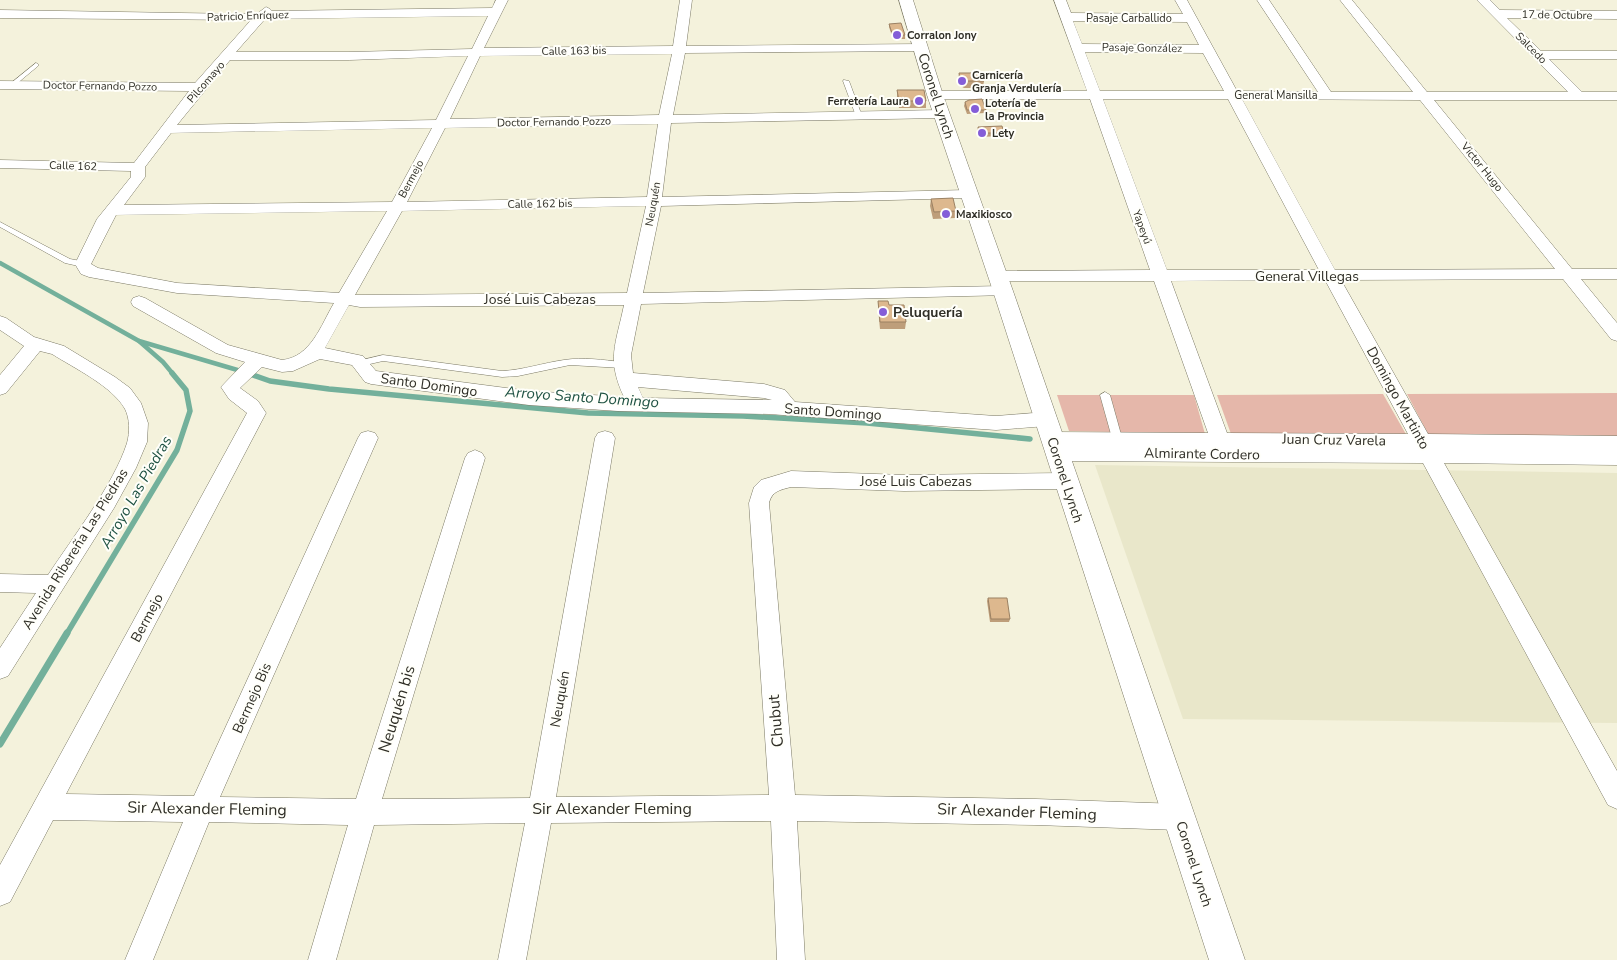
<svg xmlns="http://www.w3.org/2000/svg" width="1617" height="960" viewBox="0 0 1617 960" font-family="'Nunito Sans',sans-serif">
	<rect width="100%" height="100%" fill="#f4f2dc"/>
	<path fill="#e9e7ca" d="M1095 465 1617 473V723L1183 719Z"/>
	<g fill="#e5b7aa">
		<path d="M1617 393V438L1429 436 1407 394Z"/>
		<path d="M1383 394 1407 436 1231 434 1217 395Z"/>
		<path d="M1057 395H1194L1205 434 1069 431Z"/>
	</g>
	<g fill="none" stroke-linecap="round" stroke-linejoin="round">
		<g stroke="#73b09b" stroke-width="4.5">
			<path d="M0 263 139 341 163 362 173 374"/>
			<path d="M139 341 251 374"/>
		</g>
		<g stroke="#73b09b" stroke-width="5.5">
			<path d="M247 373 270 381 329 389 588 413 743 416 867 423 1030 439"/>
			<path d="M66 635 177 450 190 411 186 390 172 373"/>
		</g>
		<path stroke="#73b09b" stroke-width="7" d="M0 744 67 633"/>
		<g stroke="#7b7965" stroke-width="1">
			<g id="service">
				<path d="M36 63 38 64V66L14 86H10V84Z"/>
				<path d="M844 80 849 81 862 116 861 117 856 116 843 81Z"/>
				<path d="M0 222 70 259 86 262 87 264 83 267 65 263 0 227Z"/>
				<path d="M383 355 502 371C523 370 543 363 564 360 583 357 603 360 622 362L626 365 622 368 570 365 518 376 502 377 383 361 361 366 357 363 358 361Z"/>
				<path d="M1105 392 1110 395 1122 438 1117 442 1112 438 1100 395Z"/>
			</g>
		</g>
		<g stroke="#7b7965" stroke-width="1">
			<g id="minor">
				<path d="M496 0H508L484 48 673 46 680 0H692L686 46 924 44 926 47 924 50 920 51 685 53 673 115 941 110 948 114 941 118 671 123 662 197 968 190 973 191 975 194 973 197 968 198 661 206 643 293 1003 286 1009 287 1011 291 1009 295 641 304 631 355 633 373 764 384 785 390 795 402 996 416 1046 412 1053 414 1055 419 1053 424 1046 426 996 430 769 414 618 411 529 405 371 384 365 382 352 365 320 359 293 371 282 372 262 367 240 388 258 401 266 413 66 794 194 796 358 438 361 433 368 431 375 433 378 438 220 797 356 799 465 458 468 453 475 450 482 453 485 458 382 799 530 798 595 438 598 433 605 431 612 433 615 438 556 797 769 795 749 503 754 487 761 480 791 471 904 475 1065 473 1072 475 1075 481 1072 487 1065 489 904 491 791 487C780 490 772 491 769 503L795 795 1036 799 1179 804 1188 808 1192 817 1188 826 1179 830 1036 825 797 821 805 960H777L771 821 551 823 526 960H498L525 823 374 825 336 960H308L348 825 209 822 153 960H125L183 822 53 820 10 902 0 906V865L247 413 229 399 221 387 245 362 216 353 133 306 131 302 133 298 139 296 145 298 228 345 282 360C311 357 321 325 334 303L177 293 89 277 81 274 75 264 97 219 131 177V171L0 168V160L134 163 189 91 0 89V81L195 83 251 20 0 18V10L240 14 258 13 266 7 270 9 272 11 492 8ZM488 16 472 49 349 52H236L265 19ZM672 54 659 115 450 119 480 56ZM468 56 436 120 177 125 230 60H349ZM658 124 647 197 407 202 445 128ZM432 128 392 202 124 205 145 177V167L171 133ZM646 206 627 293 355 295 402 211ZM387 211 339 293 177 283 98 268 91 264 116 215ZM349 305 360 307 624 305C616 344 606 359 624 397L529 391 376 371 363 356 325 348ZM638 387 764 398 772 400 643 398Z"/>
				<path d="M1054 0H1066L1071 13 1183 14 1175 0H1187L1237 91 1318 92 1257 0H1269L1331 92H1413L1340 0H1352L1427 92H1568L1477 0H1490L1500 10 1617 11V19L1507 18 1541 51H1617V59H1549L1582 92H1617V100H1434L1572 269H1617V279H1581L1617 323V341L1611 339 1563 279 1341 280 1428 434 1617 436V465L1444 463 1617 771V809L1608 805 1423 463 1057 461 1050 458 1047 453 1050 448 1054 446 1045 444 1042 439 1045 434 1052 432 1208 433 1154 281H998L992 280 990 276 992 272 998 271 1150 270 1090 99H935L928 95 935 91H1087ZM1073 21 1187 22 1199 45 1082 44ZM1085 52 1203 53 1224 91H1100ZM1103 99H1228L1319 270H1167ZM1242 99 1420 100 1555 269 1335 270ZM1325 280 1408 434 1227 433 1171 281Z"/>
				<path d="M0 316 6 318 34 337 64 346 115 377 130 388 141 403 148 423 147 442 136 468 114 508 8 676 0 679V648L36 593 0 592V574L48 575C73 537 114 484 127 443 130 432 130 419 125 409 112 386 74 368 52 354L40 351 6 393 0 395V375L24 346 0 330Z"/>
			</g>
		</g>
		<g stroke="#7b7965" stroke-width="1">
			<path id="tertiary" d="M899 0H913L943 95 1013 291 1245 960H1209L993 291 927 95Z"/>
		</g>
		<use href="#service" fill="#fff" fill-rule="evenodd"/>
		<use href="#minor" fill="#fff" fill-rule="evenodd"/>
		<use href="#tertiary" fill="#fff" fill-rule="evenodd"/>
	</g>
	<g fill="#be9e7a">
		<path d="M889 24 905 35V39H893L889 27Z"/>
		<path d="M959 73 984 81 983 88H964L959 85 958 80Z"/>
		<path d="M897 90 926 101V108H899L897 97Z"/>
		<path d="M965 102 986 110 985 113 967 114 964 106Z"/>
		<path d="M978 127 1004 133 1003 136 979 137 977 130Z"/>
		<path d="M931 199 956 211 955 218 933 219 930 206Z"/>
		<path d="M878 301 889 305 906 322 905 329H880L878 308Z"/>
		<path d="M988 598 1010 619 1009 622H990L987 601Z"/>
	</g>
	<g fill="#ddb88e" stroke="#9b8163">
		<path d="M901 23 905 35 893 36 889 24Z"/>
		<path d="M959 73H982L984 81H965L960 78Z"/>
		<path d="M897 90H924L926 101H899Z"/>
		<path d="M982 99 986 110H967L965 102 969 100Z"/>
		<path d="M1002 126 1004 133H980L978 127Z"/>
		<path d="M953 198 956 211 934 212 931 199Z"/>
		<path d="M878 301H888L889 305H904L906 322H880Z"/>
		<path d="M988 598H1007L1010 619H991Z"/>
	</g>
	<g fill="#845dd8" stroke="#fffffa" stroke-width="2">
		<circle cx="897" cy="35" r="5"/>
		<circle cx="962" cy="81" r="5"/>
		<circle cx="919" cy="101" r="5"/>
		<circle cx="975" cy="109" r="5"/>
		<circle cx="982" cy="133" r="5"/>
		<circle cx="946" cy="214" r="5"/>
		<circle cx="883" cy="312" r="5"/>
	</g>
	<g text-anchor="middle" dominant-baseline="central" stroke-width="4" stroke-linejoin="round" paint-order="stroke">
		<g font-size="11" fill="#2f2e26" stroke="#fffffa">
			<text transform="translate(1557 15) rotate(1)">17 de Octubre</text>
			<text transform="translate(248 16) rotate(-2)">Patricio Enríquez</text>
			<text x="1129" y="18">Pasaje Carballido</text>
			<text transform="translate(1142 48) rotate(1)">Pasaje González</text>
			<text transform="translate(1531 48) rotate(45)">Salcedo</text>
			<text transform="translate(574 51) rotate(-1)">Calle 163 bis</text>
			<text transform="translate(206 82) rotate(-49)">Pilcomayo</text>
			<text transform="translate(100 86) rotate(1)">Doctor Fernando Pozzo</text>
			<text x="1276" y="95">General Mansilla</text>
			<text transform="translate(554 122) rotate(-1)">Doctor Fernando Pozzo</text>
			<text transform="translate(73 166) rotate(2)">Calle 162</text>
			<text transform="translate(1482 167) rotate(51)">Victor Hugo</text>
			<text transform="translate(411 179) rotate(-62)">Bermejo</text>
			<text transform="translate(540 204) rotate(-1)">Calle 162 bis</text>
			<text transform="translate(653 204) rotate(-80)">Neuquén</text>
			<text transform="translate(1142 227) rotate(70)">Yapeyú</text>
		</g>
		<g font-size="11" font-weight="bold" fill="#2f2e26" stroke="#fffffa" text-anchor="start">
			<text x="907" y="35">Corralon Jony</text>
			<text x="972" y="75">Carnicería<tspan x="972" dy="13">Granja Verdulería</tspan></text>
			<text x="909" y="101" text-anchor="end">Ferretería Laura</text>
			<text x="985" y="103">Lotería de<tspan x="985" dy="13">la Provincia</tspan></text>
			<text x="992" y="133">Lety</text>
			<text x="956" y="214">Maxikiosco</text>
		</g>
		<g font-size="14" fill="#2f2e26" stroke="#fffffa">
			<text transform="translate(936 96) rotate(72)">Coronel Lynch</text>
			<text x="1307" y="276">General Villegas</text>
			<text x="540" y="299">José Luis Cabezas</text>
			<text transform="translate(429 385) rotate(8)">Santo Domingo</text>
			<text transform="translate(1398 398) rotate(61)">Domingo Martinto</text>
			<text transform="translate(833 412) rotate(4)">Santo Domingo</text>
			<text transform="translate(1334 440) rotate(1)">Juan Cruz Varela</text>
			<text transform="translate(1202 454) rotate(1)">Almirante Cordero</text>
			<text transform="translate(1065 480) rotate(72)">Coronel Lynch</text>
			<text x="916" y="481">José Luis Cabezas</text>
			<text transform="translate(75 549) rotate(-58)">Avenida Ribereña Las Piedras</text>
			<text transform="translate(147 618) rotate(-62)">Bermejo</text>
			<text transform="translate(252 698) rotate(-66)">Bermejo Bis</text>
			<text transform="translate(560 699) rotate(-80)">Neuquén</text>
			<text transform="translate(1194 864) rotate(72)">Coronel Lynch</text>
		</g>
		<g font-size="14" font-weight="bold" fill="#2f2e26" stroke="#fffffa" text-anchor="start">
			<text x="893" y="312">Peluquería</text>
		</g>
		<g font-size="15" font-style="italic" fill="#1f5243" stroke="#fffffa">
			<text transform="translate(582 397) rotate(4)">Arroyo Santo Domingo</text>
			<text transform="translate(136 492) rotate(-60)">Arroyo Las Piedras</text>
		</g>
		<g font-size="16" fill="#2f2e26" stroke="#fffffa">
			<text transform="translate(397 709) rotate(-73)">Neuquén bis</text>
			<text transform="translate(776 721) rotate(-95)">Chubut</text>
			<text transform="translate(207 809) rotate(1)">Sir Alexander Fleming</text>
			<text x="612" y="809">Sir Alexander Fleming</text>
			<text transform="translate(1017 812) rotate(2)">Sir Alexander Fleming</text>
		</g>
	</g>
</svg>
